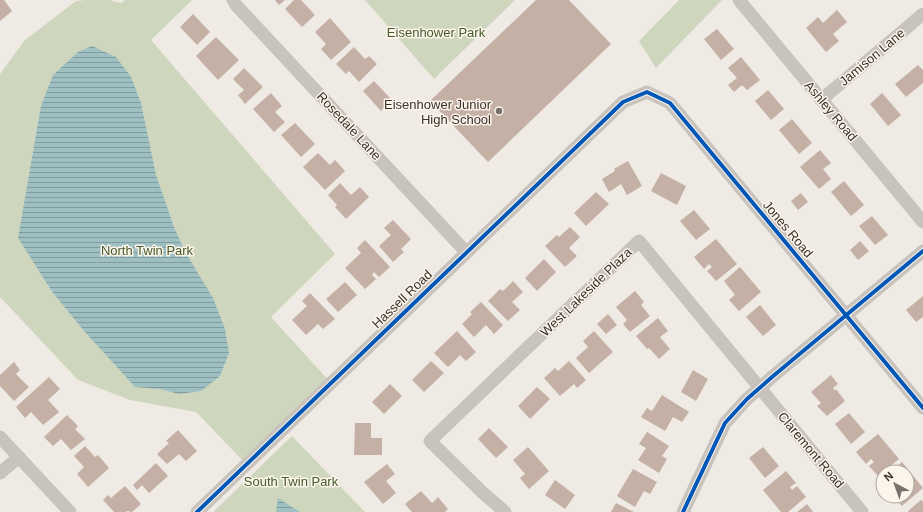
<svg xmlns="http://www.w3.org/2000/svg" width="923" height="512" viewBox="0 0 923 512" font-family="Helvetica,sans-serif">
	<defs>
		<pattern id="water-rules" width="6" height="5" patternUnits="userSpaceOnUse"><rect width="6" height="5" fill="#9ec0c2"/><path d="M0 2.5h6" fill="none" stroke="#829c9e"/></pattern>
	</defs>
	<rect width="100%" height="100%" fill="#efebe4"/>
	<g fill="#cfd6be">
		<path d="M85 0H110L121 3 125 0H192L151 40 335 254 271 317 331 383 246 464 196 412 130 400 78 380 0 297V74L25 40 76 1Z"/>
		<path d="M365 0H515L434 79Z"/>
		<path d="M679 0H722L656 68 639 41Z"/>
		<path d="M292 436 365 512H213Z"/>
	</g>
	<g fill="url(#water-rules)">
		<path d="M92 46 116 57 131 77 141 103 156 175 174 227 184 250 213 298 225 329 229 353 220 376 201 391 179 394 160 389 135 387 85 332 53 293 18 238 41 106 53 75 78 52Z"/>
		<path d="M278 498 300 512H276Z"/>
	</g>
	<g fill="#c4b0a5">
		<path d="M0 0H4L12 11 0 21Z"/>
		<path d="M275 0H285L279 5Z"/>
		<path d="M294 0H301L315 15 302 27 285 9Z"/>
		<path d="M536 0H569L611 44 488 162 430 101Z"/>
		<path d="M837 10 847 22 833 34 839 41 826 52 806 28 818 17 823 23Z"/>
		<path d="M193 14 210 32 197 45 180 27Z"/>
		<path d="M330 18 351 42 331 60 321 49 326 44 315 32Z"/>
		<path d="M717 29 734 49 721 60 704 39Z"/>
		<path d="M216 37 239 60 218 80 196 56Z"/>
		<path d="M354 47 365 59 369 56 377 64 359 82 349 71 346 74 336 64Z"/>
		<path d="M741 57 760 80 747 90 742 85 734 92 728 85 737 78 728 68Z"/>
		<path d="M918 65 923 70V83L906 97 895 84Z"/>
		<path d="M244 68 263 87 245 104 238 95 244 90 233 79Z"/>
		<path d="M374 81 392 100 381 111 363 91Z"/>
		<path d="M768 90 784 109 771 120 755 101Z"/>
		<path d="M271 93 282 106 275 112 285 122 274 132 253 109Z"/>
		<path d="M882 93 901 115 888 126 870 104Z"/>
		<path d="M792 119 812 143 799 154 779 130Z"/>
		<path d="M295 123 315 144 301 157 281 135Z"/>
		<path d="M820 150 831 163 823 169 831 179 819 189 800 167Z"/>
		<path d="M318 153 330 165 335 160 345 171 325 190 303 167Z"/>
		<path d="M628 161 642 186 627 195 621 184 609 192 602 179 615 171 614 169Z"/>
		<path d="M661 173 686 186 677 205 651 191Z"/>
		<path d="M844 181 864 205 851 216 831 192Z"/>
		<path d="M340 183 351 195 360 187 369 197 346 219 335 207 337 205 328 195Z"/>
		<path d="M596 192 609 204 586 226 574 213Z"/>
		<path d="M801 193 808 202 798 210 791 201Z"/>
		<path d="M694 210 710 229 696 240 680 221Z"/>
		<path d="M872 216 888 235 875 245 859 226Z"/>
		<path d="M393 220 411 239 401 249 404 252 393 262 379 246 391 235 384 228Z"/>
		<path d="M570 227 580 237 569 248 577 256 565 267 545 246 557 235 559 237Z"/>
		<path d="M716 239 737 264 716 281 707 271 712 267 709 264 704 269 694 257Z"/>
		<path d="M365 240 390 267 379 277 374 272 372 275 376 279 365 289 345 268 361 253 357 248Z"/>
		<path d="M860 241 869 251 858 260 850 250Z"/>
		<path d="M544 259 556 272 537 291 525 278Z"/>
		<path d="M740 267 761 292 739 311 729 300 735 295 724 281Z"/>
		<path d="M513 281 523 292 512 302 520 310 508 321 488 301 500 289 503 291Z"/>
		<path d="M345 282 357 295 338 312 326 299Z"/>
		<path d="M635 291 644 302 641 305 650 316 630 332 623 324 627 320 616 307Z"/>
		<path d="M310 293 335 319 323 329 318 324 306 335 292 320 307 306 302 301Z"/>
		<path d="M923 296V317L916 322 906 310Z"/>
		<path d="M481 302 503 325 494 334 486 325 474 337 462 324 472 314 470 312Z"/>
		<path d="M760 305 776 325 763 336 746 317Z"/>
		<path d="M608 314 617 325 606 334 597 324Z"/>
		<path d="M658 318 668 331 660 337 670 349 659 359 649 348 647 349 636 336Z"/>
		<path d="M457 331 476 352 466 361 460 355 448 367 434 353Z"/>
		<path d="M594 331 613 352 589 373 576 358 588 347 583 341Z"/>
		<path d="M431 361 444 373 424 392 412 380Z"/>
		<path d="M569 361 586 380 577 388 574 384 560 396 544 378 555 368 558 371Z"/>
		<path d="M14 362 20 370 16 374 29 387 14 401 0 386V375Z"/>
		<path d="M693 370 708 379 696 401 681 392Z"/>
		<path d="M831 375 838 384 833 388 835 391 836 389 845 401 827 416 817 406 821 403 811 392Z"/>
		<path d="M49 377 60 389 48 400 59 412 43 425 31 412 25 418 16 407Z"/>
		<path d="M390 384 402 396 384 414 372 402Z"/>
		<path d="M537 387 550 399 530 419 518 406Z"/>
		<path d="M662 395 689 412 682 422 673 417 665 431 641 417 647 408 652 411Z"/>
		<path d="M849 413 865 432 851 444 835 424Z"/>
		<path d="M67 415 78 426 75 429 85 439 71 450 61 439 53 446 44 437Z"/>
		<path d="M355 423H371V438H382V455H354Z"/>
		<path d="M489 428 508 447 496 458 478 439Z"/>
		<path d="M178 430 197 451 186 461 179 454 167 464 157 454 169 443 166 441Z"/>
		<path d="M647 432 669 446 662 456 667 459 659 473 638 460 646 448 639 444Z"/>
		<path d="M878 434 899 459 878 476 869 466 874 462 871 459 866 464 856 452Z"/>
		<path d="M85 446 95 457 98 455 109 468 88 487 77 474 84 467 74 456Z"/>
		<path d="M528 447 549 471 529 489 520 478 525 474 513 460Z"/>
		<path d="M763 447 779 466 765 478 749 458Z"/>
		<path d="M902 462 923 488 902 506 893 496H907V472H891Z"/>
		<path d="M156 463 168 476 149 493 142 485 137 490 133 485Z"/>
		<path d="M387 464 395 474 386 481 396 493 383 504 364 482Z"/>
		<path d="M633 469 657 482 650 494 644 491 635 507 617 496Z"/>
		<path d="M786 471 796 483 790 487 792 490 797 486 806 497 788 512H781L763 490Z"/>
		<path d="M555 480 575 495 565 509 545 495Z"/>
		<path d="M125 486 141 504 132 512 127 511 126 512H114L103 500 108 495 111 498Z"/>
		<path d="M421 491 432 503 438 497 448 509 445 512H412L405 504Z"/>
		<path d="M921 500 923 502V512H909L908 511Z"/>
		<path d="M616 503 634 512H611Z"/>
		<path d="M807 504 813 512H797Z"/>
	</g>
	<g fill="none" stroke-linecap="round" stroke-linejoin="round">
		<g stroke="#c9c3bd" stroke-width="13">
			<path d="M233 0 236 5 466 252"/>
			<path d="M739 0 923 222"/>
			<path d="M821 100 923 14"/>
			<path d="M0 437 70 512"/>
			<path d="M0 473 19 457"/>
			<path d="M197 512 623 102 647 92 670 103 923 408"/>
			<path d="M505 512 483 493 430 441 639 241 862 512"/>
			<path d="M683 512 725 423 747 399 772 377 923 251"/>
		</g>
		<g stroke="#fbf5ec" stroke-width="6">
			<g id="cycleway">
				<path d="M197 512 623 102 647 92 670 103 923 408"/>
				<path d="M683 512 725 423 747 399 772 377 923 251"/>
			</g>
		</g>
		<use href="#cycleway" stroke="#0057b8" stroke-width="4"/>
	</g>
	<circle fill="#7a716b" stroke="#fbf5ec" stroke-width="1.5" cx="499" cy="111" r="4"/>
	<g text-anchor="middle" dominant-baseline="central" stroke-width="3" stroke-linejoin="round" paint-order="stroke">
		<g font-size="13" fill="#465b2c" stroke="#fbf5ec">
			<text x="436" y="32">Eisenhower Park</text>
			<text x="147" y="250">North Twin Park</text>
			<text x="291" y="481">South Twin Park</text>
		</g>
		<g font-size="13" fill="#3b302a" stroke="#fbf5ec">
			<text transform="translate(872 57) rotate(-40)">Jamison Lane</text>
			<text transform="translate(831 111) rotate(50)">Ashley Road</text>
			<text transform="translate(349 126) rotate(47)">Rosedale Lane</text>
			<text transform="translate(788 229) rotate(50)">Jones Road</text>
			<text transform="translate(586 292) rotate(-44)">West Lakeside Plaza</text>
			<text transform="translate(402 299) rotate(-44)">Hassell Road</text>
			<text transform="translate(811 450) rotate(50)">Claremont Road</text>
		</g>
		<g font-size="13" fill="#3b302a" stroke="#fbf5ec" text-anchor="end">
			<text x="491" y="104">Eisenhower Junior<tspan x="491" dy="15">High School</tspan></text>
		</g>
	</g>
	<g transform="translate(895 484) rotate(319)"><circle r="19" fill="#fbf5ec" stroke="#aea69e"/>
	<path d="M0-3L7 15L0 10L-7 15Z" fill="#7a716b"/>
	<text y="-6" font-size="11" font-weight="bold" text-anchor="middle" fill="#3b302a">N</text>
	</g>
</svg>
